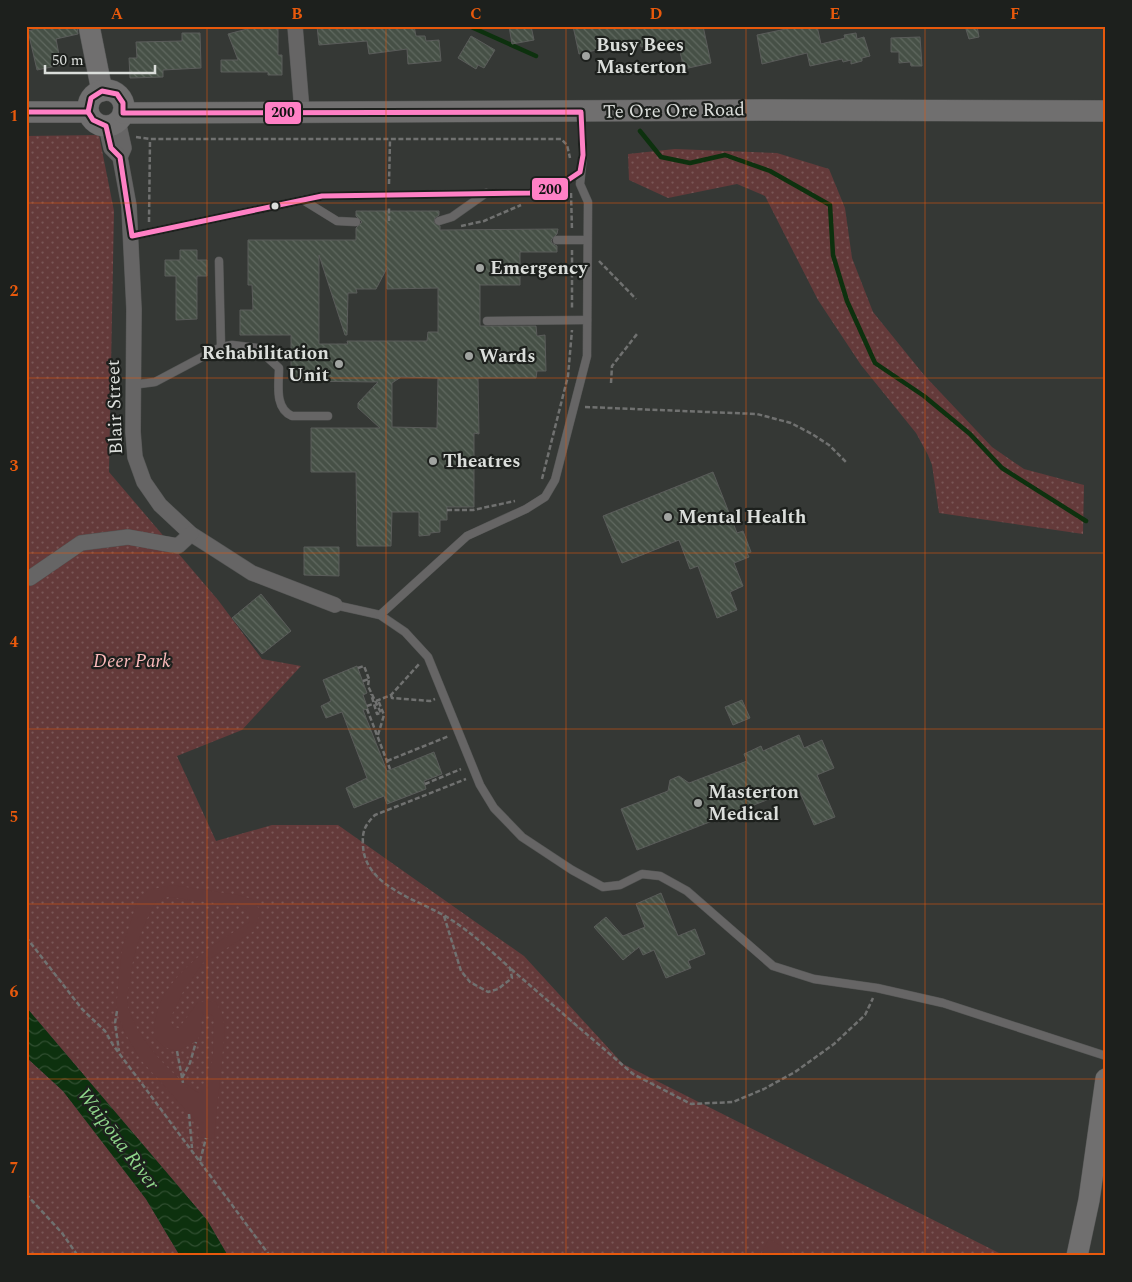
<svg xmlns="http://www.w3.org/2000/svg" width="1132" height="1282" viewBox="0 0 1132 1282" font-family="Spectral,serif">
	<defs>
		<pattern id="green-dots" width="8" height="8" patternUnits="userSpaceOnUse" patternTransform="scale(1.25)"><rect width="8" height="8" fill="#643a3a"/><path d="M2 2h.1M6 6h.1" fill="none" stroke="#7a5656" stroke-width="1.8" stroke-linecap="round"/></pattern>
		<pattern id="water-waves" width="16" height="10" patternUnits="userSpaceOnUse" patternTransform="scale(1.25)"><rect width="16" height="10" fill="#0d310e"/><path d="M0 5q4-4 8 0t8 0" fill="none" stroke="#304e30"/></pattern>
		<pattern id="building-back-hatch" width="6" height="6" patternUnits="userSpaceOnUse" patternTransform="scale(1.25)"><rect width="6" height="6" fill="#465046"/><path d="M-1 5l2 2M0 0l6 6M5-1l2 2" fill="none" stroke="#606960"/></pattern>
	</defs>
	<rect width="100%" height="100%" fill="#353835"/>
	<g fill="url(#green-dots)">
		<path d="M99 135 114 211 109 472 218 600 262 659 301 666 242 730 177 756 216 841 272 825H338L524 956 623 1064 1005 1256H228L207 1220 26 1007V136Z"/>
		<path d="M675 149 777 153 829 169 845 208 852 258 873 312 924 375 992 447 1024 469 1084 485 1083 534 939 513 932 465 928 455 916 433 861 365 818 300 765 196 737 184 668 198 629 180 628 154Z"/>
		<path d="M26 1057 63 1091 146 1199 180 1256H26Z"/>
	</g>
	<g fill="#643a3a" fill-rule="evenodd">
		<path d="M172 885 238 895 252 899 261 911 254 931 203 963 183 992 170 1019 173 1027 179 1028 198 1002 215 1001 222 1013 225 1029 214 1139 198 1137 200 1126 141 1060 125 1033 116 1009 122 949 138 899 149 890ZM168 897 238 906 249 912 250 922C209 947 152 981 154 1037L164 1047 177 1051C186 1046 200 1043 201 1031 202 1025 200 1021 203 1015L209 1013 214 1017 213 1055 207 1085 199 1093C173 1078 130 1032 127 1000 127 994 129 987 130 981 133 952 142 927 156 901Z"/>
		<path d="M769 1239 799 1256H760Z"/>
	</g>
	<path fill="url(#water-waves)" d="M26 1007 207 1220 228 1256H180L146 1199 63 1091 26 1057Z"/>
	<g fill="none" stroke-linecap="round" stroke-linejoin="round">
		<g stroke="#0d310e" stroke-width="4.5">
			<path d="M469 26 536 56"/>
			<path d="M640 131 661 157 690 163 725 155 770 171 830 205 833 255 847 301 875 363 924 396 970 434 1002 468 1086 521"/>
		</g>
	</g>
	<g fill="url(#building-back-hatch)" stroke="#5a5c5a" fill-rule="evenodd">
		<path d="M35 26H77L78 34 56 39 61 65 37 70 28 31 36 29Z"/>
		<path d="M259 26H278V55H282V75H268V72H221V60H238L228 34Z"/>
		<path d="M317 26H347V29L414 26 416 36H425L426 41 439 40 441 61 408 64 407 49 369 54 367 41 319 45Z"/>
		<path d="M509 26H531L534 40 512 44Z"/>
		<path d="M573 26H703L711 63 684 69 678 43 651 48 650 45 641 47 640 40 579 54Z"/>
		<path d="M801 26H817L821 44 845 38 844 35 856 33 857 39 864 37 870 56 862 58V61L851 64V60L843 62 842 59 810 66 807 53 762 64 757 35Z"/>
		<path d="M965 26H977L979 37 969 39Z"/>
		<path d="M182 33H200L201 68 163 70V77L130 78 129 58H137L136 42 182 41Z"/>
		<path d="M471 36 495 50 484 68 478 65 476 69 458 58Z"/>
		<path d="M920 37 922 66H911L910 62 899 63V52H891V38Z"/>
		<path d="M356 211H439V215L435 218 434 222 440 226V230L558 229 557 234 551 240 552 243 557 246V252H520V285H480V326H536L537 336 545 335 546 371H537L536 378H478L479 434 474 433V507H447V520H440V532L430 533V535L419 536V512H392L391 546H357L356 472H311V428H380L358 408V403L378 382 291 381V335H240V310H253L252 285H248V240H356V228L362 222 356 216ZM319 255 345 335H347L348 293H357L356 289H376L387 268V289L438 288V332H428L427 341H347L348 344H319ZM401 377 438 378 437 428 392 427V383Z"/>
		<path d="M180 250H197V260H207V276H197V319L176 320V276H165V260H180Z"/>
		<path d="M713 472 737 533 743 531 751 552 747 553 749 557 734 563 743 586 730 592 737 610 717 618 698 566 690 569 679 540 622 563 603 516Z"/>
		<path d="M304 547H339V576L304 575Z"/>
		<path d="M261 594 291 631 262 654 232 618Z"/>
		<path d="M357 666 367 693 363 695 368 709 363 710 387 771 434 752 442 774 424 781 426 789 387 804 384 796 354 808 346 788 367 778 342 712 326 718 321 706 331 701 323 680Z"/>
		<path d="M742 700 750 718 733 725 725 707Z"/>
		<path d="M799 735 804 748 822 740 834 768 817 775 835 817 814 825 798 788 637 850 621 809 668 791 670 780 679 776 689 783 747 761 744 754 761 746 763 751Z"/>
		<path d="M661 893 678 936 695 929 705 954 688 961 691 968 666 978 654 950 643 955 639 947 623 960 594 927 606 917 623 936 645 927 636 904Z"/>
	</g>
	<g fill="none" stroke-linecap="round" stroke-linejoin="round">
		<g stroke="#545554" stroke-width="9">
			<g id="lane">
				<path d="M303 200 337 221 356 222"/>
				<path d="M439 221 452 217 486 193"/>
				<path d="M132 236 322 196 530 193 556 188 580 172"/>
				<path d="M557 240H587"/>
				<path d="M219 261 221 347"/>
				<path d="M487 321 587 320"/>
				<path d="M132 385 155 382 221 347 232 345 257 348 279 368C279 384 274 408 292 416H328"/>
				<path d="M335 605 380 615 405 632 428 657 480 785 494 808 522 837 572 870 603 887 620 885 642 874 660 876 687 891 773 966 814 979 877 988 943 1003 1106 1056"/>
				<path d="M380 615 467 536 526 509 545 497 555 480 587 356 588 202 580 184 583 155 581 112"/>
			</g>
		</g>
		<g stroke="#545554" stroke-width="16">
			<g id="street">
				<path d="M295 26 302 111"/>
				<path d="M118 121 124 148 120 157"/>
				<path d="M106 126 111 148 120 157 129 206 134 309 133 432 135 457 144 482 160 505 191 534 210 546 252 573 335 605"/>
				<path d="M30 578 81 543 128 537 178 546 191 534"/>
			</g>
		</g>
		<g stroke="#545554" stroke-width="22">
			<g id="secondary">
				<path d="M89 26 102 91"/>
				<circle cx="106" cy="108" r="18"/>
				<path d="M26 112H88"/>
				<path d="M123 113 769 110 1106 111"/>
				<path d="M1077 1256 1089 1200 1106 1079"/>
			</g>
		</g>
		<g stroke="#707170" stroke-width="2.5" stroke-dasharray="5 2.5" stroke-linecap="butt">
			<path d="M136 137 150 139H561L567 145 570 158"/>
			<path d="M389 184 390 140"/>
			<path d="M571 193 572 230"/>
			<path d="M389 221V207"/>
			<path d="M149 222 150 140"/>
			<path d="M461 226 484 221 521 205"/>
			<path d="M572 250V310"/>
			<path d="M599 261 636 299"/>
			<path d="M611 383 612 366 637 334"/>
			<path d="M585 407 757 414 791 423 812 434 829 445 847 463"/>
			<path d="M542 479 568 376 572 330"/>
			<path d="M447 510H473L515 501"/>
			<path d="M358 668 364 666 369 679"/>
			<path d="M363 681 369 679 368 686 381 713 377 714 371 694"/>
			<path d="M391 695 392 698 430 701 435 699"/>
			<path d="M376 701 391 695 420 663"/>
			<path d="M367 706 373 704"/>
			<path d="M367 709 390 769"/>
			<path d="M378 735 384 715 378 700"/>
			<path d="M387 761 449 736"/>
			<path d="M425 784 461 769"/>
			<path d="M444 916 461 971 470 982 488 992 498 989 512 978 510 968C491 951 471 932 450 919 420 900 364 887 363 845 362 831 365 825 375 815L466 779"/>
			<path d="M26 937 82 1009 105 1031 113 1045 270 1256"/>
			<path d="M511 969 633 1074 691 1104 733 1102 764 1089 795 1072 834 1044 865 1015 873 998"/>
			<path d="M117 1011 115 1023 119 1051"/>
			<path d="M177 1051 183 1083"/>
			<path d="M182 1078 190 1063 196 1042"/>
			<path d="M189 1114 192 1148"/>
			<path d="M200 1161 206 1138"/>
			<path d="M26 1194 62 1233 78 1256"/>
		</g>
		<use href="#lane" stroke="#666565" stroke-width="8"/>
		<use href="#street" stroke="#666565" stroke-width="15"/>
		<use href="#secondary" stroke="#706f6f" stroke-width="21"/>
		<g stroke="#1d201d" stroke-width="9">
			<g id="bus-1">
				<path d="M102 91 117 94 123 103V113L581 112 583 155 580 172 556 188 530 193 322 196 132 236 120 157 111 148 106 126 93 120 88 112 91 98Z"/>
				<path d="M26 112H88"/>
			</g>
		</g>
		<use href="#bus-1" stroke="#ff80c5" stroke-width="5"/>
	</g>
	<path fill="none" stroke="#e8590c" stroke-width="1" stroke-opacity="0.55" d="M207 26V1256M386 26V1256M566 26V1256M746 26V1256M925 26V1256M26 203H1106M26 378H1106M26 553H1106M26 729H1106M26 904H1106M26 1079H1106"/>
	<g fill="#a1a4a1" stroke="#1d201d" stroke-width="2">
		<circle cx="586" cy="56" r="5"/>
		<circle cx="480" cy="268" r="5"/>
		<circle cx="469" cy="356" r="5"/>
		<circle cx="339" cy="364" r="5"/>
		<circle cx="433" cy="461" r="5"/>
		<circle cx="668" cy="517" r="5"/>
		<circle cx="698" cy="803" r="5"/>
	</g>
	<circle fill="#dbdedb" stroke="#1d201d" stroke-width="2" cx="275" cy="206" r="4.5"/>
	<g text-anchor="middle" dominant-baseline="central" stroke-width="4.5" stroke-linejoin="round" paint-order="stroke">
		<g font-size="19" font-weight="bold" fill="#dbdedb" stroke="#1d201d" text-anchor="start">
			<text x="596" y="45">Busy Bees<tspan x="596" dy="22">Masterton</tspan></text>
			<text x="490" y="268">Emergency</text>
			<text x="329" y="353" text-anchor="end">Rehabilitation<tspan x="329" dy="22">Unit</tspan></text>
			<text x="479" y="356">Wards</text>
			<text x="443" y="461">Theatres</text>
			<text x="678" y="517">Mental Health</text>
			<text x="708" y="792">Masterton<tspan x="708" dy="22">Medical</tspan></text>
		</g>
		<g font-size="19" fill="#dbdedb" stroke="#1d201d">
			<text transform="translate(674 111) rotate(-1)">Te Ore Ore Road</text>
			<text transform="translate(115 407) rotate(-92)">Blair Street</text>
		</g>
		<g font-size="19" font-style="italic" fill="#fcbabb" stroke="#1d201d">
			<text x="132" y="661">Deer Park</text>
		</g>
		<g font-size="20" font-style="italic" fill="#8ed58a" stroke="#1d201d">
			<text transform="translate(118 1139) rotate(53)">Waipōua River</text>
		</g>
	</g>
	<g stroke="#1d201d" stroke-width="2">
		<rect x="264" y="101" width="38" height="24" rx="5" fill="#ff80c5"/>
		<rect x="531" y="177" width="38" height="24" rx="5" fill="#ff80c5"/>
	</g>
	<g font-size="14" text-anchor="middle" font-weight="bold" fill="#111">
		<text x="283" y="117">200</text>
		<text x="550" y="194">200</text>
	</g>
	<rect width="1132" height="1282" fill="none" stroke="#1d201d" stroke-width="55"/>
	<path d="M45 65v8h110v-8" fill="none" stroke="#dbdedb" stroke-width="2.5"/>
	<text x="52" y="65" font-size="15" fill="#dbdedb" stroke="#1d201d" stroke-width="4" paint-order="stroke">50 m</text>
	<rect x="28" y="28" width="1076" height="1226" fill="none" stroke="#e8590c" stroke-width="2"/>
	<g font-size="16" text-anchor="middle" font-weight="bold" fill="#e8590c">
		<text x="117" y="19">A</text>
		<text x="297" y="19">B</text>
		<text x="476" y="19">C</text>
		<text x="656" y="19">D</text>
		<text x="835" y="19">E</text>
		<text x="1015" y="19">F</text>
		<text x="14" y="121">1</text>
		<text x="14" y="296">2</text>
		<text x="14" y="471">3</text>
		<text x="14" y="647">4</text>
		<text x="14" y="822">5</text>
		<text x="14" y="997">6</text>
		<text x="14" y="1173">7</text>
	</g>
</svg>
